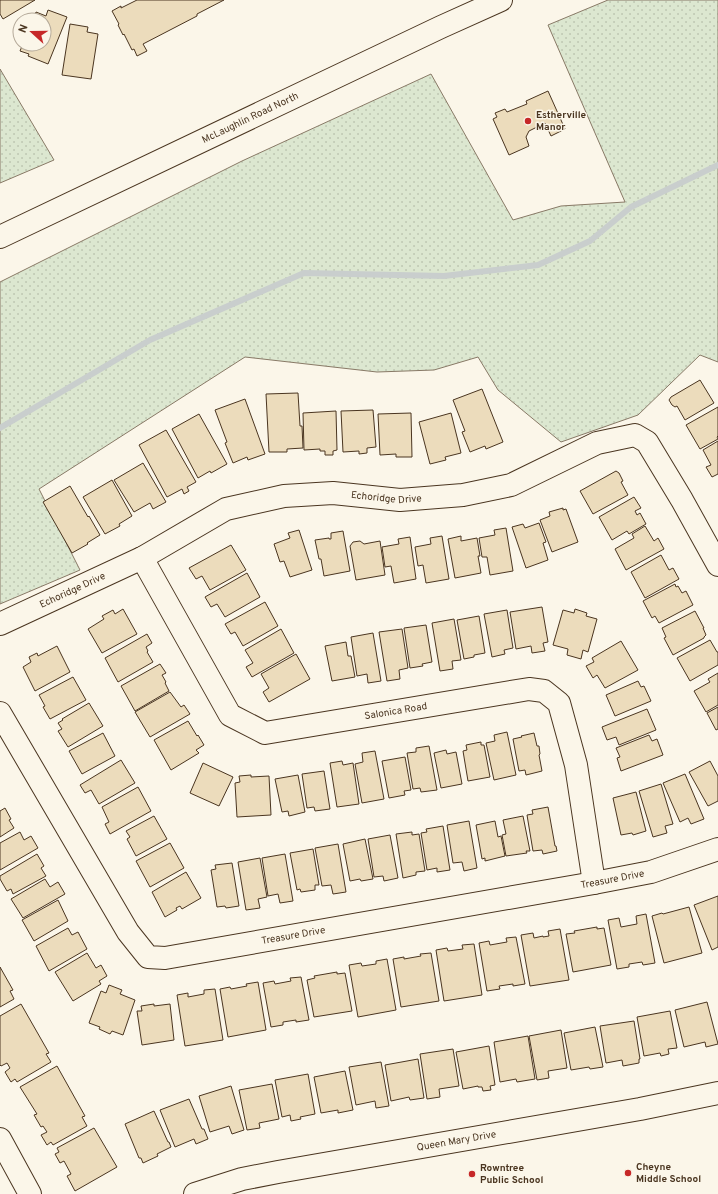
<svg xmlns="http://www.w3.org/2000/svg" width="718" height="1194" viewBox="0 0 718 1194" font-family="Overpass,sans-serif">
	<defs>
		<pattern id="park-dots" width="8" height="8" patternUnits="userSpaceOnUse"><rect width="8" height="8" fill="#dce7d0"/><path d="M2 2h.1M6 6h.1" fill="none" stroke="#bec7b2" stroke-width="1.8" stroke-linecap="round"/></pattern>
	</defs>
	<rect width="100%" height="100%" fill="#fbf6e9"/>
	<g fill="url(#park-dots)" stroke="#887966">
		<path d="M608 0H718V362L700 355 638 415 561 442 498 390 478 357 434 370 377 372 245 357 39 489 80 570 0 604V282L242 161 431 74 513 220 561 206 625 202 548 25Z"/>
		<path d="M0 69 54 160 0 183Z"/>
	</g>
	<g fill="none" stroke-linecap="round" stroke-linejoin="round">
		<path stroke="#c9cecd" stroke-width="6" d="M0 428 150 340 304 273 444 276 538 265 590 241 631 207 718 165"/>
	</g>
	<g fill="#ecdcbc" stroke="#4a3520">
		<path d="M0 0H35L3 19 0 14Z"/>
		<path d="M137 0H224L197 14V16L143 44 147 51 137 56 134 49 132 50 124 34 123 35 118 25 119 24 112 11 121 6V8Z"/>
		<path d="M48 10 67 17 48 64 28 56 29 54 20 51 23 44H44V20H33L36 12 46 16Z"/>
		<path d="M70 24 88 27 87 32 98 34 91 79 62 75Z"/>
		<path d="M548 91 565 129 551 136 545 123 529 131 526 137 529 146 509 155 493 119 497 117 495 113 505 109 507 112 527 104 526 101Z"/>
		<path d="M700 380 714 403 685 420 677 406 675 407 672 405 669 400 671 397Z"/>
		<path d="M482 389 503 442 486 449 485 446 470 452 462 432 465 431 453 400Z"/>
		<path d="M298 393 300 426H302L303 448 287 449V452H269L266 394Z"/>
		<path d="M245 399 265 454 248 460 247 457 233 463 225 443 227 442 215 410Z"/>
		<path d="M718 407V436L717 437 718 439 700 449 686 425Z"/>
		<path d="M373 410 376 447 367 448V453L359 454V451L343 452 341 411Z"/>
		<path d="M336 411 337 450 333 451V455H325V451H320V449L304 450 303 413Z"/>
		<path d="M411 413 412 457H396V454L380 455 378 414Z"/>
		<path d="M451 413 461 453 445 457 446 460 430 464 419 422Z"/>
		<path d="M199 414 227 464 211 473 210 471 198 478 172 429Z"/>
		<path d="M166 430 196 482 187 487 189 491 184 494 182 489 167 497 139 445Z"/>
		<path d="M718 441V474L712 477 706 467 711 465 703 450Z"/>
		<path d="M143 463 166 502 153 509 150 503 134 512 114 480Z"/>
		<path d="M616 471 619 473 623 481 621 482 628 495 593 514 580 491Z"/>
		<path d="M112 480 132 516 119 524 120 526 105 534 83 497Z"/>
		<path d="M70 486 88 517 89 516 100 535 87 543 88 544 72 553 43 502Z"/>
		<path d="M634 497 641 508 635 511 637 515 640 513 646 524 629 534 627 531 612 540 599 517Z"/>
		<path d="M563 508V510L566 509 578 542 552 552 540 520 550 516 549 512Z"/>
		<path d="M539 523 546 542 543 543 548 560 526 568 512 527 523 524 525 528Z"/>
		<path d="M645 526 654 541 658 538 664 549 626 570 615 549 634 538 632 534Z"/>
		<path d="M506 528 513 571 490 575 487 557H482L479 538 495 535 494 530Z"/>
		<path d="M299 530 312 570 290 577 284 561 280 562 274 544 290 538 288 533Z"/>
		<path d="M343 531 350 571 324 576 321 559H319L315 540 329 538V539H331V533Z"/>
		<path d="M442 536 449 579 426 583 423 565 418 566 415 547 431 544 430 538Z"/>
		<path d="M461 536V541L477 538 480 556H478L481 573 455 578 448 539Z"/>
		<path d="M410 537 416 579 394 583 391 566 385 567 382 547 399 544 398 539Z"/>
		<path d="M360 541 364 544 380 541 385 575 356 580 350 546 353 542Z"/>
		<path d="M231 545 246 570 210 590 202 576 196 579 189 568Z"/>
		<path d="M661 555 669 570 673 568 679 579 645 598 631 572Z"/>
		<path d="M247 573 260 597 225 617 217 604 211 607 205 597Z"/>
		<path d="M675 584 676 587 678 586 682 593 686 591 693 605 659 623 655 616 652 618 643 601Z"/>
		<path d="M265 602 278 626 243 646 235 632 231 634 225 624Z"/>
		<path d="M542 607 548 642 543 643 545 651 532 653 531 646 516 649 510 612Z"/>
		<path d="M123 609 137 634 102 653 88 629 104 619 102 616 113 610 115 614Z"/>
		<path d="M575 609 587 613 586 616 597 619 588 652 583 650 581 659 567 655 568 649 553 645 563 610 574 613Z"/>
		<path d="M507 610 513 648 504 650 505 654 492 657 484 614Z"/>
		<path d="M695 611 704 628H703L706 635 704 637V638L673 655 664 638 666 637 662 628Z"/>
		<path d="M479 616 485 653 474 655V657L464 659 457 620Z"/>
		<path d="M454 619 461 660 452 661 453 669 440 671 432 623Z"/>
		<path d="M426 625 432 662 422 664 423 666 410 668 404 628Z"/>
		<path d="M281 629 294 653 252 677 246 667 253 663 245 650Z"/>
		<path d="M402 629 408 668 399 670 400 679 387 681 379 632Z"/>
		<path d="M373 633 381 681 368 683 367 674 357 676 351 637Z"/>
		<path d="M147 634 152 643 146 647 148 651 147 652 153 662 118 682 105 658Z"/>
		<path d="M710 640 717 652H718V665L690 681 677 658Z"/>
		<path d="M621 641 638 670 605 688 597 675 593 678 586 666 594 662 592 658Z"/>
		<path d="M346 642 348 656H351L355 677 332 681 325 646Z"/>
		<path d="M57 646 70 672 35 691 23 667 31 662 29 657 37 653 38 656Z"/>
		<path d="M296 654 310 679 269 702 263 692 269 688 261 674Z"/>
		<path d="M160 664 166 673 162 675 166 682 165 683 169 691 135 711 121 686Z"/>
		<path d="M718 673V705L706 712 694 691 710 682 708 679Z"/>
		<path d="M73 677 86 700 50 719 43 707 45 706 39 695Z"/>
		<path d="M638 681 641 687 644 686 651 701 615 716 606 695Z"/>
		<path d="M170 692 181 707 184 705 190 714 150 737 135 712Z"/>
		<path d="M89 703 103 726 68 747 58 731 62 729 58 723 63 720 62 719Z"/>
		<path d="M718 707V729L716 730 707 713Z"/>
		<path d="M647 709 656 730 619 745 616 737 607 740 602 727Z"/>
		<path d="M188 721 197 736 198 735 204 745 196 750 199 753 171 770 154 740Z"/>
		<path d="M507 732 516 775 494 780 486 743 495 741 494 735Z"/>
		<path d="M103 733 115 756 82 774 69 751Z"/>
		<path d="M534 733 537 746H539L540 754 539 755 542 771 526 775 525 770 519 771 513 739 522 737 521 736Z"/>
		<path d="M649 735 652 741 657 739 663 755 621 771 617 758 620 757 616 748Z"/>
		<path d="M481 742V745H484L490 777 468 781 463 751 467 750 466 745Z"/>
		<path d="M429 746 437 790 421 792 420 788 413 789 407 753 416 752V748Z"/>
		<path d="M446 750 447 754 456 752 462 784 441 788 434 753Z"/>
		<path d="M375 751 384 799 362 803 355 764 363 762 362 753Z"/>
		<path d="M405 757 411 790 404 791 405 795 389 798 382 761Z"/>
		<path d="M121 760 135 783 99 804 91 790 85 793 80 785Z"/>
		<path d="M342 761 343 765 353 763 359 804 337 807 330 763Z"/>
		<path d="M710 761 718 776V801L708 806 689 772Z"/>
		<path d="M203 763 233 777 219 806 190 793Z"/>
		<path d="M324 771 330 809 315 811 314 807 307 808 302 774Z"/>
		<path d="M685 774 704 819 691 824 688 818 680 822 663 783Z"/>
		<path d="M251 775V777L269 776 271 815 237 817 235 783 240 782 239 776Z"/>
		<path d="M298 775 305 812 289 816 288 811 282 812 275 779Z"/>
		<path d="M661 784 673 824 665 826 667 833 653 837 639 791Z"/>
		<path d="M138 787 151 811 110 834 105 824 109 822 102 807Z"/>
		<path d="M636 792 646 831 633 835 632 833 621 835 613 798Z"/>
		<path d="M548 807 555 846H556L557 851 543 854 542 850 533 851 527 815 533 814 532 810Z"/>
		<path d="M5 808 11 819 9 820 14 828 0 837V811Z"/>
		<path d="M154 816 167 839 136 856 127 839 130 837 126 831Z"/>
		<path d="M523 816 530 851H526L527 853 506 856 502 835 506 834 503 820Z"/>
		<path d="M469 821 477 868 464 871 462 862 453 863 447 825Z"/>
		<path d="M495 821 498 837 501 836 505 856 485 861V858L482 859 476 825Z"/>
		<path d="M443 826 450 870 437 872V868L427 870 421 833 427 832 426 829Z"/>
		<path d="M20 832 24 840 31 836 38 848 0 870V843Z"/>
		<path d="M412 832V835L419 834 425 871 416 872V875L403 878 396 834Z"/>
		<path d="M390 835 398 878 384 881 383 876 374 877 368 839Z"/>
		<path d="M365 839 373 879 361 881 360 879 350 881 343 844Z"/>
		<path d="M170 843 184 868 150 887 136 861Z"/>
		<path d="M338 844 346 892 333 894 331 885 322 886 315 848Z"/>
		<path d="M313 849 319 885H315V890L301 892 300 889 297 890 290 853Z"/>
		<path d="M37 854 44 866 41 868 46 876 13 894 11 889 7 891 0 879V876Z"/>
		<path d="M285 854 293 901 280 903 278 894 268 896 262 858Z"/>
		<path d="M260 858 267 897 258 899 260 908 246 910 238 862Z"/>
		<path d="M232 863 239 906 226 908 225 906 217 907 211 870 216 869 215 865Z"/>
		<path d="M186 872 201 898 182 909 180 906 176 908 177 910 165 917 152 892Z"/>
		<path d="M45 879 50 887 58 882 65 894 23 918 11 899Z"/>
		<path d="M718 896V947L712 950 694 905Z"/>
		<path d="M58 900 68 921 34 941 22 920Z"/>
		<path d="M689 907 702 953 664 963 652 916 662 913 663 914Z"/>
		<path d="M646 914 655 963 643 965 642 962 629 964V967L617 969 608 920 619 918 621 927 637 924 636 916Z"/>
		<path d="M597 927V929L604 928 611 965 573 972 566 934 575 933 574 931Z"/>
		<path d="M68 928 72 935 78 932 87 949 49 971 36 946Z"/>
		<path d="M560 929 569 980 530 986 521 935 533 933 534 938 543 936V937L549 936 548 931Z"/>
		<path d="M516 937 525 984 513 986V984L499 986 500 989 487 991 479 943 489 941 490 945 507 942 506 938Z"/>
		<path d="M474 944 482 995 444 1001 436 950 447 948 448 951 463 949 462 945Z"/>
		<path d="M87 953 96 968 101 965 107 976 99 981 101 984 73 1001 55 972Z"/>
		<path d="M431 953 439 1001 401 1007 393 959 404 957V959L421 956 420 954Z"/>
		<path d="M387 959 396 1010 358 1017 349 965 361 963 362 966 376 964V961Z"/>
		<path d="M0 967 13 990 10 991 14 999 0 1007Z"/>
		<path d="M337 972V974L345 973 352 1011 314 1017 307 980 315 978 314 976Z"/>
		<path d="M301 977 309 1020 296 1022V1020L283 1022V1025L271 1027 263 983 274 981 275 984 291 981 290 978Z"/>
		<path d="M258 982 266 1030 228 1037 220 989 230 987 231 989 247 986 246 984Z"/>
		<path d="M109 985 122 990 120 994 135 1000 123 1035 112 1031 110 1034 99 1029 100 1027 89 1023 101 991 106 993Z"/>
		<path d="M215 989 223 1040 185 1046 177 995 188 993V997L204 994V990Z"/>
		<path d="M707 1002 718 1044 706 1047 705 1042 684 1047 675 1010Z"/>
		<path d="M21 1004 49 1053 46 1054 51 1062 17 1082 15 1079 11 1082 5 1072 10 1068 7 1063 1 1066 0 1065V1016Z"/>
		<path d="M154 1004V1006L170 1004 174 1040 142 1045 137 1011H142L141 1006Z"/>
		<path d="M670 1011 677 1048 668 1049 669 1054 661 1056 660 1053 644 1056 637 1017Z"/>
		<path d="M634 1021 640 1059H639V1063L623 1066 622 1060 606 1063 600 1026Z"/>
		<path d="M595 1027 603 1067 590 1069 589 1067 571 1070 564 1033Z"/>
		<path d="M561 1030 567 1068 548 1071 549 1078 537 1080 529 1036Z"/>
		<path d="M528 1036 535 1079 517 1082 516 1079 500 1082 494 1042Z"/>
		<path d="M489 1046 495 1085 490 1086 491 1090 483 1091 482 1087H478V1086L463 1089 456 1052Z"/>
		<path d="M453 1049 459 1086 439 1089 440 1097 427 1099 420 1054Z"/>
		<path d="M418 1059 424 1098 410 1100 409 1097 391 1101 385 1065Z"/>
		<path d="M381 1062 389 1106 376 1108 375 1101 356 1105 349 1067Z"/>
		<path d="M57 1066 85 1116 82 1117 87 1126 53 1145 51 1142 47 1145 41 1135 47 1132 43 1126 41 1127 34 1115 37 1114 20 1087Z"/>
		<path d="M345 1071 353 1110 338 1113V1110L321 1113 314 1077Z"/>
		<path d="M308 1074 315 1114 300 1117 301 1119 291 1121 290 1115 282 1117 275 1080Z"/>
		<path d="M272 1084 279 1119 259 1123 260 1128 247 1130 239 1090Z"/>
		<path d="M231 1086 244 1130 232 1134 229 1126 210 1132 199 1096Z"/>
		<path d="M189 1099 202 1129H204L208 1139 196 1144 194 1139 175 1147 160 1110Z"/>
		<path d="M154 1111 168 1142H169L171 1147 157 1154 158 1156 143 1163 141 1158H139L125 1124Z"/>
		<path d="M94 1128 117 1167 75 1191 67 1176 71 1174 64 1161 60 1163 55 1154 59 1152 57 1148Z"/>
	</g>
	<g fill="none" stroke-linecap="round" stroke-linejoin="round">
		<g stroke="#4a3520" stroke-width="24">
			<g id="minor">
				<path id="s1" d="M142 558 230 715 265 733 529 689 544 691 559 703 576 765 594 883"/>
				<path id="s2" d="M0 624 142 558 226 509 284 496 333 493 400 500 463 495 511 485 597 443 635 435 647 442 682 500 718 565"/>
				<path id="s3" d="M0 713 128 932 148 957 165 958 594 883 651 872 718 849"/>
				<path d="M0 1139 30 1194"/>
				<path id="s4" d="M195 1194 242 1179 278 1172 640 1109 718 1093"/>
			</g>
		</g>
		<g stroke="#4a3520" stroke-width="24">
			<g id="major">
				<path id="s5" d="M0 237 441 27 501 0"/>
			</g>
		</g>
		<use href="#minor" stroke="#fbf6e9" stroke-width="22"/>
		<use href="#major" stroke="#fbf6e9" stroke-width="22"/>
	</g>
	<g fill="#c62828" stroke="#fbf6e9" stroke-width="1.5">
		<circle cx="528" cy="121" r="4"/>
		<circle cx="628" cy="1173" r="4"/>
		<circle cx="472" cy="1174" r="4"/>
	</g>
	<g text-anchor="middle" dominant-baseline="central" stroke-width="3" stroke-linejoin="round" paint-order="stroke">
		<g font-size="10" font-weight="bold" fill="#4a3520" stroke="#fbf6e9" text-anchor="start">
			<text x="536" y="115">Estherville<tspan x="536" dy="12">Manor</tspan></text>
			<text x="636" y="1167">Cheyne<tspan x="636" dy="12">Middle School</tspan></text>
			<text x="480" y="1168">Rowntree<tspan x="480" dy="12">Public School</tspan></text>
		</g>
		<g font-size="10" fill="#4a3520" stroke="#fbf6e9">
			<text stroke="none"><textPath href="#s5" startOffset="277">McLaughlin Road North</textPath></text>
			<text stroke="none"><textPath href="#s2" startOffset="416">Echoridge Drive</textPath></text>
			<text stroke="none"><textPath href="#s2" startOffset="80">Echoridge Drive</textPath></text>
			<text stroke="none"><textPath href="#s1" startOffset="352">Salonica Road</textPath></text>
			<text stroke="none"><textPath href="#s3" startOffset="757">Treasure Drive</textPath></text>
			<text stroke="none"><textPath href="#s3" startOffset="433">Treasure Drive</textPath></text>
			<text stroke="none"><textPath href="#s4" startOffset="267">Queen Mary Drive</textPath></text>
		</g>
	</g>
	<g transform="translate(32 32) rotate(291)"><circle r="19" fill="#fbf6e9" stroke="#b4a999"/>
	<path d="M0-3L7 15L0 10L-7 15Z" fill="#c62828"/>
	<text y="-6" font-size="11" font-weight="bold" text-anchor="middle" fill="#4a3520">N</text>
	</g>
</svg>
